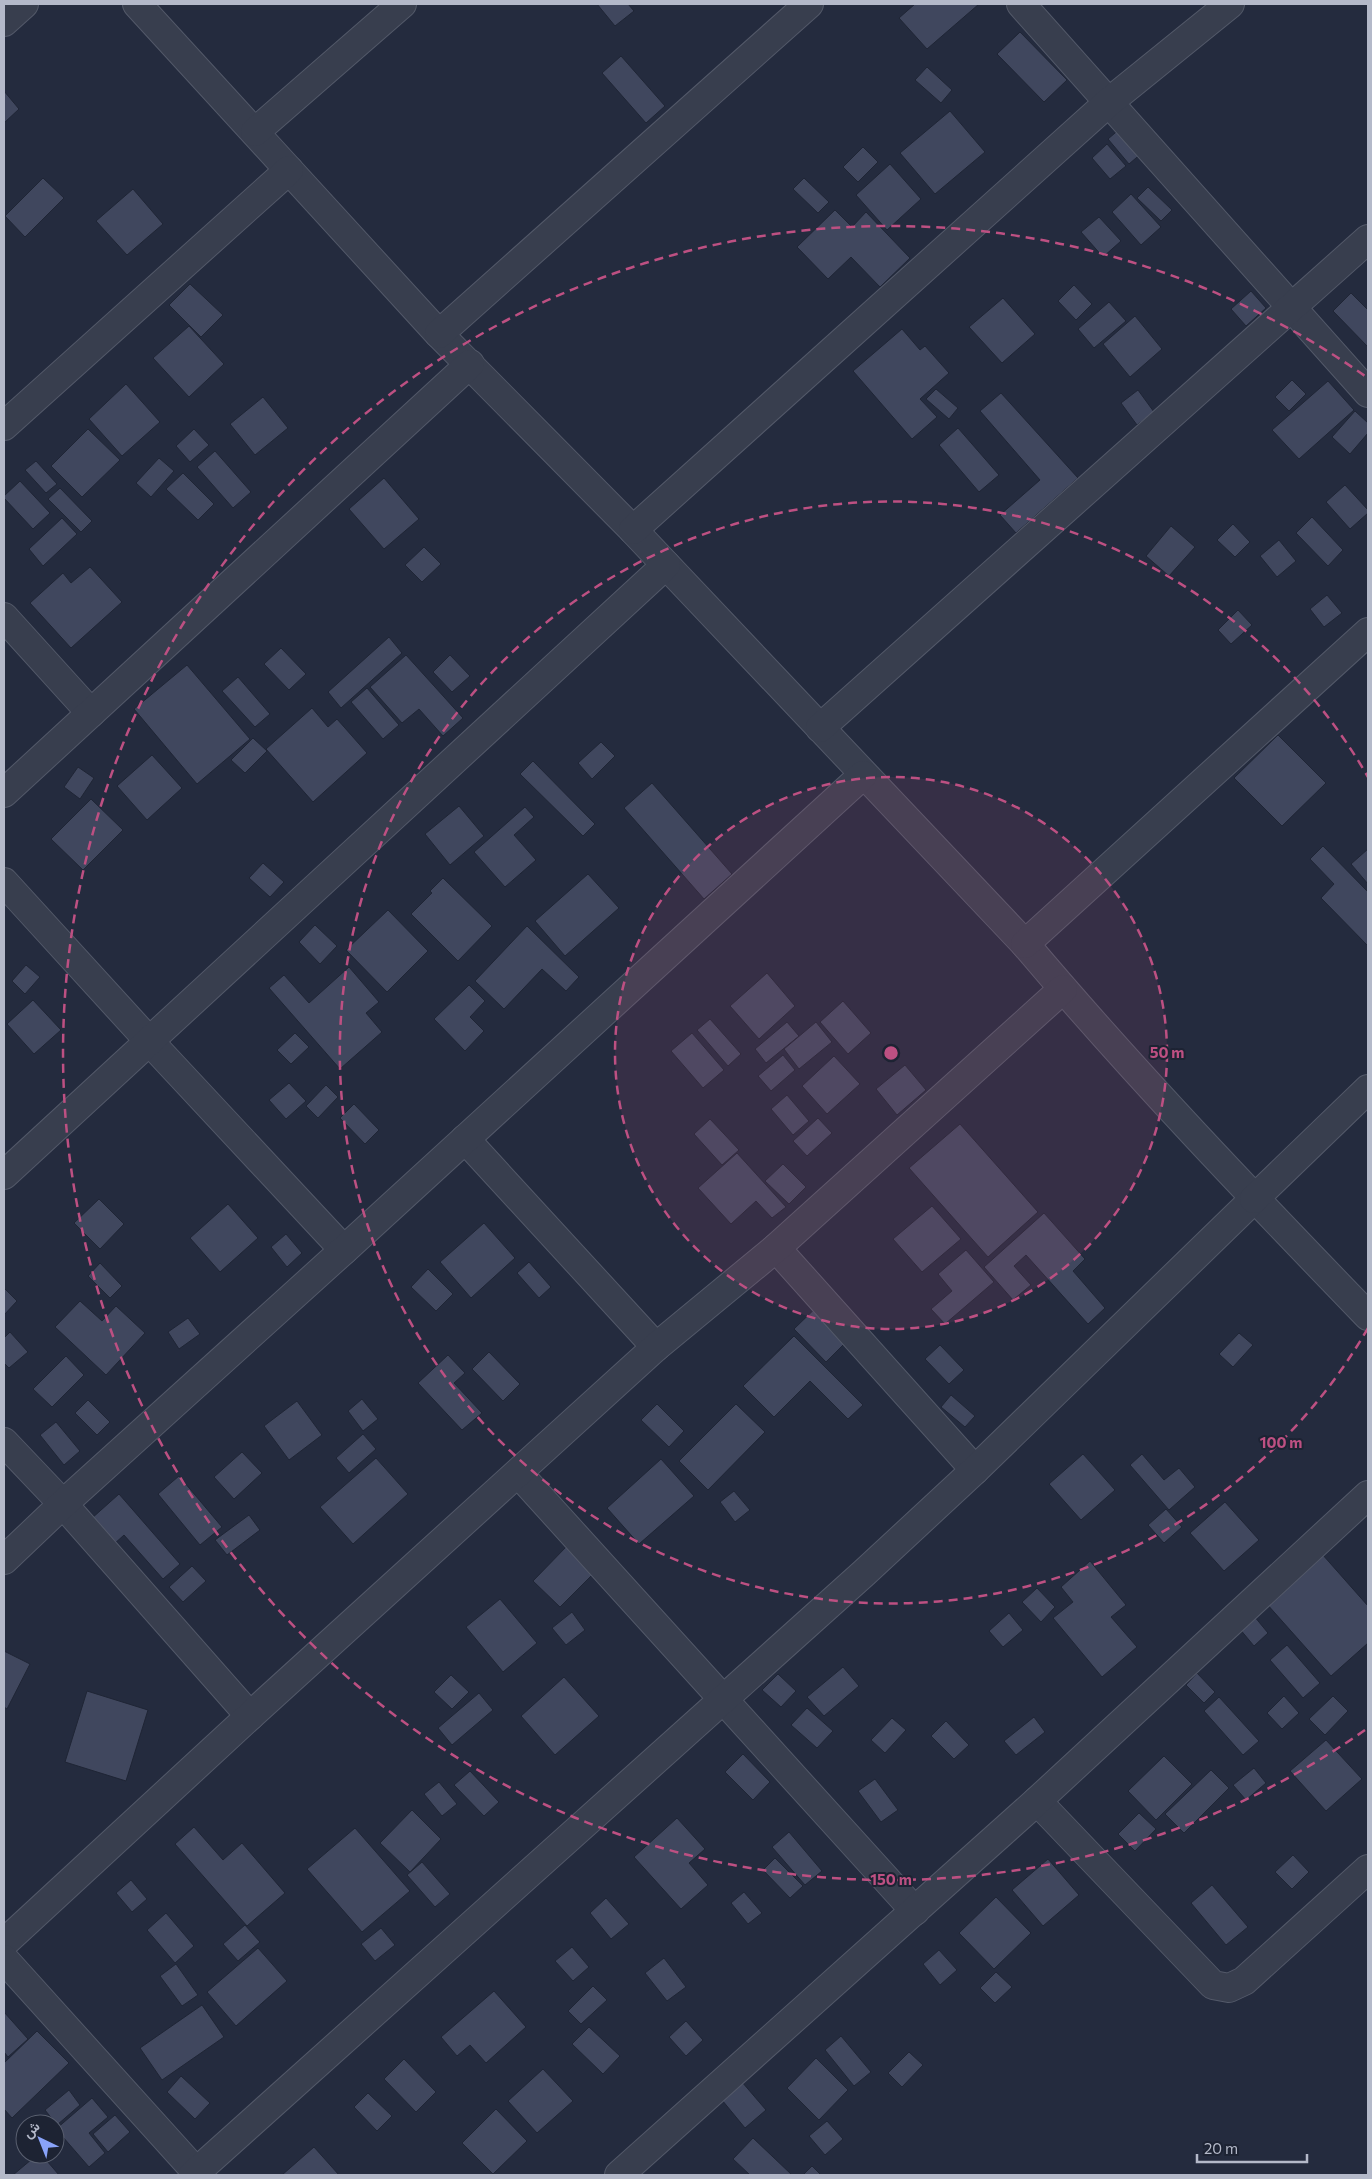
<svg xmlns="http://www.w3.org/2000/svg" width="1372" height="2179" viewBox="0 0 1372 2179" font-family="Commissioner,Vazirmatn,sans-serif">
	<rect width="100%" height="100%" fill="#242b3e"/>
	<g fill="#40475e" stroke="#1f2535">
		<path d="M597 4H628L634 11 615 26Z"/>
		<path d="M915 4H979L927 49 899 18Z"/>
		<path d="M1020 32 1067 80 1044 102 997 54Z"/>
		<path d="M621 56 665 106 646 123 602 73Z"/>
		<path d="M927 67 952 90 941 103 915 80Z"/>
		<path d="M4 91 19 109 4 123Z"/>
		<path d="M950 111 985 152 935 194 900 153Z"/>
		<path d="M1122 127 1143 152 1129 164 1108 139Z"/>
		<path d="M1107 144 1126 166 1110 179 1092 158Z"/>
		<path d="M863 147 878 162 858 182 843 167Z"/>
		<path d="M890 164 921 199 887 230 856 195Z"/>
		<path d="M43 178 64 198 25 237 5 216Z"/>
		<path d="M804 178 829 202 818 213 793 189Z"/>
		<path d="M1148 187 1172 210 1161 221 1137 198Z"/>
		<path d="M133 189 163 224 127 255 96 221Z"/>
		<path d="M1131 194 1161 227 1141 245 1112 212Z"/>
		<path d="M835 210 852 227 866 212 910 258 880 287 851 257 828 279 797 247Z"/>
		<path d="M1099 217 1121 241 1103 257 1081 232Z"/>
		<path d="M190 284 223 315 201 337 169 305Z"/>
		<path d="M1074 285 1092 304 1076 320 1058 301Z"/>
		<path d="M1251 291 1266 308 1246 326 1231 309Z"/>
		<path d="M1351 293 1368 310V347L1333 311Z"/>
		<path d="M1003 298 1035 334 1002 363 969 327Z"/>
		<path d="M1109 302 1126 321 1094 348 1078 329Z"/>
		<path d="M1135 316 1162 349 1130 377 1103 344Z"/>
		<path d="M189 326 224 364 189 397 153 358Z"/>
		<path d="M902 329 920 350 925 346 949 373 920 399 937 417 912 439 853 371Z"/>
		<path d="M1292 380 1306 394 1289 411 1275 397Z"/>
		<path d="M1328 381 1354 410 1299 459 1272 430Z"/>
		<path d="M126 384 160 422 122 456 89 419Z"/>
		<path d="M936 389 958 408 949 419 926 399Z"/>
		<path d="M1138 390 1154 412 1137 425 1121 403Z"/>
		<path d="M1001 393 1078 478 1016 533 1000 515 1040 480 980 411Z"/>
		<path d="M263 397 288 428 255 455 230 424Z"/>
		<path d="M1355 411 1368 423V433L1350 454 1332 437Z"/>
		<path d="M958 428 999 475 979 492 939 445Z"/>
		<path d="M88 429 120 460 82 497 51 466Z"/>
		<path d="M194 429 209 445 190 462 176 446Z"/>
		<path d="M215 451 251 492 233 508 197 467Z"/>
		<path d="M159 458 174 471 151 497 136 483Z"/>
		<path d="M36 461 57 484 46 493 25 470Z"/>
		<path d="M183 473 214 504 198 520 166 489Z"/>
		<path d="M384 478 419 519 384 549 349 509Z"/>
		<path d="M20 481 50 513 33 529 4 498V496Z"/>
		<path d="M1345 485 1368 510V513L1350 529 1326 502Z"/>
		<path d="M60 488 92 521 81 532 48 499Z"/>
		<path d="M1312 517 1343 550 1328 566 1296 533Z"/>
		<path d="M62 518 77 534 43 566 29 549Z"/>
		<path d="M1233 524 1250 542 1235 557 1217 540Z"/>
		<path d="M1171 526 1195 547 1169 576 1146 556Z"/>
		<path d="M1279 540 1296 561 1277 577 1260 556Z"/>
		<path d="M424 547 441 564 422 582 405 565Z"/>
		<path d="M90 567 122 602 71 648 30 603 63 573 71 583Z"/>
		<path d="M1327 595 1342 613 1324 627 1310 609Z"/>
		<path d="M1238 610 1252 625 1231 644 1218 630Z"/>
		<path d="M389 637 402 653 341 708 328 692Z"/>
		<path d="M281 648 306 674 289 690 264 664Z"/>
		<path d="M406 655 463 718 443 736 419 709 402 723 370 687Z"/>
		<path d="M450 655 470 676 452 692 433 672Z"/>
		<path d="M187 665 250 739 197 784 134 709Z"/>
		<path d="M238 677 270 714 255 727 222 691Z"/>
		<path d="M367 688 399 725 383 739 351 702Z"/>
		<path d="M312 708 328 727 337 719 367 753 313 802 266 749Z"/>
		<path d="M1278 735 1326 783 1282 826 1234 778Z"/>
		<path d="M253 738 267 751 245 773 231 760Z"/>
		<path d="M601 742 615 756 592 779 578 763Z"/>
		<path d="M152 755 182 788 147 820 117 786Z"/>
		<path d="M533 761 595 824 583 836 520 774Z"/>
		<path d="M78 767 94 778 80 799 64 787Z"/>
		<path d="M652 783 732 874 704 899 624 808Z"/>
		<path d="M91 799 123 830 83 870 51 839Z"/>
		<path d="M459 806 484 836 450 865 425 834Z"/>
		<path d="M525 807 534 817 514 835 536 860 505 887 474 852Z"/>
		<path d="M1323 846 1368 892V946L1321 898 1334 884 1310 859Z"/>
		<path d="M1368 849V884L1351 864Z"/>
		<path d="M263 863 284 882 270 897 249 878Z"/>
		<path d="M588 874 619 908 565 956 535 921Z"/>
		<path d="M443 878 492 926 458 961 411 914 432 893 430 891Z"/>
		<path d="M388 910 428 951 387 992 346 950Z"/>
		<path d="M315 925 337 946 320 964 299 942Z"/>
		<path d="M527 926 579 977 566 991 542 969 504 1009 475 981Z"/>
		<path d="M26 965 40 977 25 994 12 981Z"/>
		<path d="M349 967 379 1002 366 1013 382 1032 340 1069 269 988 284 975 309 1003Z"/>
		<path d="M767 973 795 1006 759 1039 730 1006Z"/>
		<path d="M469 985 485 1001 470 1017 484 1031 465 1051 434 1019Z"/>
		<path d="M33 1000 61 1030 34 1054 7 1024Z"/>
		<path d="M843 1001 871 1033 848 1054 820 1022Z"/>
		<path d="M710 1019 741 1054 728 1066 697 1030Z"/>
		<path d="M787 1022 799 1036 766 1063 755 1049Z"/>
		<path d="M816 1022 832 1042 799 1069 784 1049Z"/>
		<path d="M295 1033 309 1047 291 1064 277 1050Z"/>
		<path d="M692 1033 724 1070 703 1088 671 1051Z"/>
		<path d="M783 1055 795 1070 771 1091 758 1076Z"/>
		<path d="M834 1056 860 1084 827 1114 802 1086Z"/>
		<path d="M905 1065 926 1090 897 1115 876 1089Z"/>
		<path d="M289 1083 306 1101 286 1119 269 1100Z"/>
		<path d="M326 1085 338 1097 318 1118 306 1106Z"/>
		<path d="M787 1095 809 1121 793 1135 771 1109Z"/>
		<path d="M354 1104 379 1130 365 1144 340 1118Z"/>
		<path d="M818 1118 832 1133 807 1156 793 1141Z"/>
		<path d="M710 1119 739 1150 722 1165 694 1134Z"/>
		<path d="M960 1124 1038 1212 988 1257 909 1168Z"/>
		<path d="M737 1153 786 1207 772 1218 756 1201 731 1224 698 1188Z"/>
		<path d="M783 1164 806 1187 789 1204 765 1181Z"/>
		<path d="M99 1199 124 1224 100 1249 74 1223Z"/>
		<path d="M228 1204 258 1238 220 1272 190 1238Z"/>
		<path d="M932 1206 961 1239 922 1272 893 1239Z"/>
		<path d="M1044 1213 1085 1259 1073 1271 1105 1308 1088 1324 1026 1255 1014 1266 1031 1285 1013 1300 984 1267Z"/>
		<path d="M484 1223 515 1258 471 1298 440 1262Z"/>
		<path d="M286 1234 302 1253 287 1267 271 1247Z"/>
		<path d="M966 1250 994 1282 945 1324 931 1309 952 1291 938 1274Z"/>
		<path d="M529 1262 551 1287 539 1298 517 1273Z"/>
		<path d="M100 1263 122 1286 110 1298 88 1276Z"/>
		<path d="M428 1269 453 1294 436 1311 411 1287Z"/>
		<path d="M4 1288 17 1301 4 1315Z"/>
		<path d="M828 1296 860 1328 826 1362 794 1329Z"/>
		<path d="M80 1301 102 1321 116 1306 145 1333 106 1375 55 1327Z"/>
		<path d="M188 1318 200 1334 179 1349 168 1332Z"/>
		<path d="M10 1332 28 1352 9 1368 4 1363V1338Z"/>
		<path d="M1239 1333 1253 1345 1233 1367 1219 1354Z"/>
		<path d="M794 1336 863 1405 848 1419 810 1381 774 1417 743 1386Z"/>
		<path d="M940 1345 964 1370 949 1384 925 1359Z"/>
		<path d="M489 1352 520 1384 503 1401 472 1369Z"/>
		<path d="M448 1355 465 1373 454 1383 482 1413 462 1430 418 1383Z"/>
		<path d="M66 1356 84 1375 52 1407 33 1389Z"/>
		<path d="M951 1395 975 1416 965 1427 941 1407Z"/>
		<path d="M362 1399 378 1419 363 1431 348 1411Z"/>
		<path d="M88 1400 110 1422 97 1435 75 1413Z"/>
		<path d="M297 1401 322 1435 289 1460 264 1426Z"/>
		<path d="M657 1404 684 1431 669 1447 641 1420Z"/>
		<path d="M736 1404 765 1432 708 1490 679 1461Z"/>
		<path d="M56 1422 80 1451 64 1465 40 1435Z"/>
		<path d="M363 1434 376 1449 349 1473 336 1458Z"/>
		<path d="M242 1452 262 1473 234 1499 214 1477Z"/>
		<path d="M1083 1454 1115 1490 1081 1520 1049 1484Z"/>
		<path d="M1142 1454 1164 1480 1179 1468 1195 1487 1169 1510 1130 1465Z"/>
		<path d="M376 1458 408 1494 353 1544 320 1507Z"/>
		<path d="M661 1459 694 1496 639 1544 607 1508Z"/>
		<path d="M179 1476 222 1527 200 1545 158 1494Z"/>
		<path d="M734 1491 750 1510 735 1522 720 1502Z"/>
		<path d="M119 1494 180 1564 163 1579 124 1535 113 1545 91 1519Z"/>
		<path d="M1225 1502 1259 1540 1224 1571 1190 1533Z"/>
		<path d="M1166 1509 1182 1527 1164 1543 1148 1525Z"/>
		<path d="M249 1515 260 1530 227 1555 215 1540Z"/>
		<path d="M566 1547 593 1574 560 1607 533 1581Z"/>
		<path d="M1322 1554 1368 1606V1643L1331 1676 1266 1603Z"/>
		<path d="M1090 1561 1126 1605 1111 1617 1137 1647 1102 1677 1053 1618 1073 1602 1061 1587Z"/>
		<path d="M192 1566 206 1581 183 1602 169 1587Z"/>
		<path d="M1037 1588 1055 1607 1041 1622 1022 1602Z"/>
		<path d="M500 1599 537 1643 503 1672 466 1627Z"/>
		<path d="M572 1612 585 1630 566 1645 552 1628Z"/>
		<path d="M1009 1613 1023 1630 1003 1647 989 1631Z"/>
		<path d="M1254 1616 1268 1633 1254 1646 1239 1628Z"/>
		<path d="M1287 1645 1320 1683 1303 1698 1270 1660Z"/>
		<path d="M4 1651 30 1664 7 1709 4 1707Z"/>
		<path d="M843 1667 859 1686 824 1716 807 1697Z"/>
		<path d="M1197 1673 1215 1692 1204 1703 1186 1685Z"/>
		<path d="M778 1674 796 1691 781 1707 762 1690Z"/>
		<path d="M451 1675 469 1692 452 1709 434 1692Z"/>
		<path d="M564 1677 599 1716 555 1755 521 1716Z"/>
		<path d="M87 1691 148 1710 126 1781 65 1762Z"/>
		<path d="M479 1693 493 1710 452 1745 438 1728Z"/>
		<path d="M1284 1696 1299 1713 1282 1729 1267 1713Z"/>
		<path d="M1333 1696 1348 1711 1325 1735 1309 1719Z"/>
		<path d="M1219 1697 1259 1741 1243 1755 1204 1711Z"/>
		<path d="M807 1708 833 1731 817 1748 791 1725Z"/>
		<path d="M1034 1717 1045 1732 1016 1755 1004 1741Z"/>
		<path d="M892 1718 906 1730 885 1753 871 1740Z"/>
		<path d="M946 1721 969 1745 954 1759 931 1736Z"/>
		<path d="M1326 1740 1362 1779 1326 1811 1290 1771Z"/>
		<path d="M743 1754 770 1782 753 1800 725 1772Z"/>
		<path d="M1164 1756 1192 1784 1156 1820 1128 1791Z"/>
		<path d="M1254 1768 1266 1783 1246 1800 1233 1785Z"/>
		<path d="M1211 1770 1229 1788 1184 1833 1165 1814Z"/>
		<path d="M470 1771 499 1802 484 1816 454 1785Z"/>
		<path d="M875 1779 898 1810 881 1822 858 1791Z"/>
		<path d="M439 1782 457 1804 442 1816 424 1794Z"/>
		<path d="M412 1810 441 1839 410 1872 380 1843Z"/>
		<path d="M1139 1813 1156 1829 1135 1851 1118 1834Z"/>
		<path d="M677 1818 705 1849 689 1863 708 1885 681 1909 634 1857Z"/>
		<path d="M194 1827 223 1860 242 1843 285 1893 247 1926 175 1844Z"/>
		<path d="M355 1828 410 1891 362 1932 307 1869Z"/>
		<path d="M789 1832 822 1871 805 1885 772 1847Z"/>
		<path d="M1293 1855 1309 1872 1292 1889 1275 1872Z"/>
		<path d="M775 1858 803 1886 790 1898 763 1870Z"/>
		<path d="M1048 1859 1079 1895 1043 1926 1012 1890Z"/>
		<path d="M422 1862 450 1894 435 1907 407 1875Z"/>
		<path d="M131 1880 147 1899 132 1912 116 1893Z"/>
		<path d="M1212 1885 1248 1927 1226 1945 1191 1903Z"/>
		<path d="M744 1892 762 1913 748 1924 731 1903Z"/>
		<path d="M996 1897 1031 1933 994 1969 959 1933Z"/>
		<path d="M606 1898 629 1924 611 1939 590 1913Z"/>
		<path d="M166 1913 194 1946 175 1963 147 1930Z"/>
		<path d="M245 1925 260 1942 238 1961 223 1944Z"/>
		<path d="M381 1928 395 1945 375 1961 361 1944Z"/>
		<path d="M572 1947 589 1967 573 1981 555 1961Z"/>
		<path d="M258 1948 287 1981 236 2026 207 1992Z"/>
		<path d="M939 1950 957 1970 940 1985 923 1964Z"/>
		<path d="M664 1958 686 1987 667 2001 645 1973Z"/>
		<path d="M176 1964 198 1995 182 2006 160 1976Z"/>
		<path d="M996 1972 1012 1987 995 2003 980 1988Z"/>
		<path d="M593 1986 607 2000 581 2024 568 2011Z"/>
		<path d="M494 1991 526 2027 486 2063 470 2045 457 2056 441 2037Z"/>
		<path d="M202 2005 224 2037 162 2080 140 2048Z"/>
		<path d="M4 2012 28 2039 8 2057 4 2052Z"/>
		<path d="M686 2021 703 2040 686 2056 669 2037Z"/>
		<path d="M589 2027 620 2056 603 2074 572 2044Z"/>
		<path d="M37 2031 69 2063 12 2118 4 2109V2063Z"/>
		<path d="M841 2036 871 2072 854 2086 825 2050Z"/>
		<path d="M909 2052 923 2065 902 2087 888 2073Z"/>
		<path d="M816 2058 848 2090 819 2120 787 2088Z"/>
		<path d="M404 2059 436 2092 416 2112 384 2079Z"/>
		<path d="M543 2069 573 2101 537 2133 508 2101Z"/>
		<path d="M181 2076 210 2103 195 2119 167 2092Z"/>
		<path d="M742 2082 766 2110 745 2128 722 2100Z"/>
		<path d="M69 2090 80 2105 57 2125 45 2110Z"/>
		<path d="M368 2093 392 2116 377 2131 354 2107Z"/>
		<path d="M92 2098 108 2117 89 2133 105 2153 89 2167 56 2129Z"/>
		<path d="M496 2109 527 2141 493 2174 462 2143Z"/>
		<path d="M115 2115 130 2132 108 2152 93 2134Z"/>
		<path d="M827 2121 843 2139 825 2155 809 2136Z"/>
		<path d="M753 2138 792 2175H750L733 2159Z"/>
		<path d="M314 2147 339 2175H282Z"/>
		<path d="M38 2154H41L59 2175H13Z"/>
		<path d="M812 2166 821 2175H803Z"/>
	</g>
	<g fill="none" stroke-linecap="round" stroke-linejoin="round">
		<g stroke="#535969" stroke-width="30">
			<g id="minor">
				<path d="M137 4 439 334 633 530 1025 944C1134 1073 1251 1195 1368 1316"/>
				<path d="M1021 4 1368 393"/>
				<path d="M4 22 24 4"/>
				<path d="M255 132 402 4"/>
				<path d="M439 334 809 4"/>
				<path d="M4 426 289 170"/>
				<path d="M633 530 1109 102 1230 4"/>
				<path d="M4 617 91 713"/>
				<path d="M820 728 1368 239"/>
				<path d="M4 793 470 364"/>
				<path d="M4 882 150 1042 344 1250"/>
				<path d="M1025 944 1368 632"/>
				<path d="M465 1139 656 1347"/>
				<path d="M4 1175 666 565"/>
				<path d="M776 1248 975 1470"/>
				<path d="M4 1442 63 1504 250 1716"/>
				<path d="M518 1473 915 1911"/>
				<path d="M4 1560 63 1504 344 1250 863 775"/>
				<path d="M1037 1801 1213 1985 1229 1988 1244 1981 1368 1869"/>
				<path d="M4 1943 250 1716 656 1347 776 1248 1063 989"/>
				<path d="M4 1959 199 2175"/>
				<path d="M193 2175 864 1573 975 1470 1254 1199"/>
				<path d="M619 2175 1037 1801 1368 1495"/>
			</g>
		</g>
		<g stroke="#535969" stroke-width="30">
			<path id="tertiary" d="M1254 1199 1368 1089"/>
		</g>
		<use href="#minor" stroke="#383e4e" stroke-width="28"/>
		<use href="#tertiary" stroke="#383e4e" stroke-width="28"/>
	</g>
	<circle cx="891" cy="1053" r="276" fill="#bd5082" fill-opacity=".12"/>
	<g fill="none" stroke="#bd5082" stroke-width="2.5" stroke-dasharray="9 6">
		<circle cx="891" cy="1053" r="276"/>
		<path d="M1368 1328A551 551 0 1 1 1368 777"/>
		<path d="M1365 1730A827 827 0 1 1 1365 376"/>
	</g>
	<circle cx="891" cy="1053" r="8" fill="#bd5082" stroke="#1d2333" stroke-width="2.5"/>
	<g font-size="15" text-anchor="middle" font-weight="bold" fill="#bd5082" stroke="#1d2333" stroke-width="4" stroke-linejoin="round" paint-order="stroke">
		<text x="1167" y="1058">50 m</text>
		<text x="1281" y="1448">100 m</text>
		<text x="891" y="1885">150 m</text>
	</g>
	<rect width="1372" height="2179" fill="none" stroke="#b4b9c9" stroke-width="10"/>
	<g transform="translate(40 2139) rotate(317)"><circle r="24" fill="#1d2333" stroke="#595f6f"/>
	<path d="M0-4L9 19L0 12L-9 19Z" fill="#89a3f9"/>
	<text y="-8" font-size="14" font-weight="bold" text-anchor="middle" fill="#b4b9c9">ش</text>
	</g>
	<path d="M1197 2154v8h110v-8" fill="none" stroke="#b4b9c9" stroke-width="2.5"/>
	<text x="1204" y="2154" font-size="15" fill="#b4b9c9" stroke="#1d2333" stroke-width="4" paint-order="stroke">20 m</text>
</svg>
